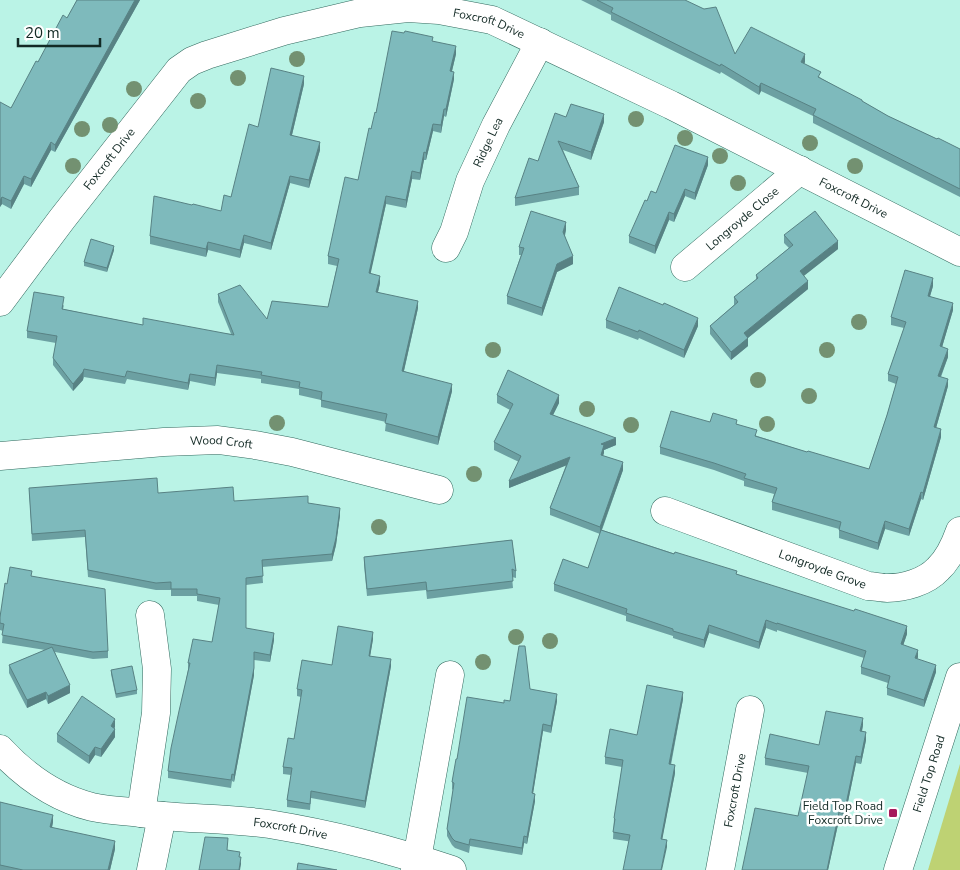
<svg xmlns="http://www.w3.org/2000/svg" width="960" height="870" viewBox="0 0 960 870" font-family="'Nunito Sans',sans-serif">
	<rect width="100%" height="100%" fill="#baf3e6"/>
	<path fill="#bed273" d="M960 764V870H928Z"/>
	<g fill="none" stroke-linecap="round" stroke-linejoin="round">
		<g stroke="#32695e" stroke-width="29">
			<g id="minor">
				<path id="s1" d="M446 248 454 232 470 181 496 125 540 42"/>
				<path id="s2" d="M685 267 800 170"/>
				<path id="s3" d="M0 302 62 219 179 70 192 61 207 55 284 31 360 13 408 8 439 10 492 20 671 105 960 252"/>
				<path id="s4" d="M0 456 164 442 218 440 255 445 292 452 439 490"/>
				<path id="s5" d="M665 511 868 586C874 586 881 588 887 588 904 588 926 582 938 569 949 559 955 545 960 531"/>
				<path id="s6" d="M0 749C25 776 56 798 92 807 105 810 119 811 133 812 143 813 153 815 163 816 198 819 234 819 269 824 331 834 393 850 452 870"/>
				<path d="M141 813 156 713 157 669 150 615"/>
				<path d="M151 870 162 816"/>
				<path d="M415 870 450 675"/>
				<path id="s7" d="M720 870 750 710"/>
				<path id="s8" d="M898 870 960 677"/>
			</g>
		</g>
		<use href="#minor" stroke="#fff" stroke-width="28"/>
	</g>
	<g fill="#739171">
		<circle cx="297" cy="59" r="8"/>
		<circle cx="238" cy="78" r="8"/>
		<circle cx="134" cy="89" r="8"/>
		<circle cx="198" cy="101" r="8"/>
		<circle cx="636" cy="119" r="8"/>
		<circle cx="110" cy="125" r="8"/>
		<circle cx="82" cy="129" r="8"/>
		<circle cx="685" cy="138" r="8"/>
		<circle cx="810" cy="143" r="8"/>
		<circle cx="720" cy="156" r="8"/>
		<circle cx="73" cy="166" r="8"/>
		<circle cx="855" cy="166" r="8"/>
		<circle cx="738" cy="183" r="8"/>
		<circle cx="859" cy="322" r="8"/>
		<circle cx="493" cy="350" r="8"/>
		<circle cx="827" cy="350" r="8"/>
		<circle cx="758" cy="380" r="8"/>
		<circle cx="809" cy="396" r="8"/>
		<circle cx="587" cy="409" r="8"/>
		<circle cx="277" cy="423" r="8"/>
		<circle cx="767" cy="424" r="8"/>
		<circle cx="631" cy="425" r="8"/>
		<circle cx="474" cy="474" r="8"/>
		<circle cx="379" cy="527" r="8"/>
		<circle cx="516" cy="637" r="8"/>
		<circle cx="550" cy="641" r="8"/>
		<circle cx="483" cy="662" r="8"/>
	</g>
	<g fill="#6ca0a2">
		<path d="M77 0H140L55 152 51 150 31 187 24 184 11 209 2 204 0 207 11 108 38 62 67 18Z"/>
		<path d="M581 0H685L735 54 805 62 804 64 821 78 888 116 937 139 960 149V197L813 123V116L761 91 759 95 721 72 720 74 611 20V15Z"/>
		<path d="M433 41 456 54 452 71 454 79 446 117 444 116 441 133 433 131 426 160H424L420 180 412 179 406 208 386 204 370 274 380 283 378 292 418 308 404 371 452 391 438 445 385 431 386 422 321 407V400L299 395V389L261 383V379L217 373 215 386 190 381 188 390 127 379 125 384 84 377 83 380 73 391 53 365V358L56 343 27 338V331L64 305 63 309 143 325 231 334 218 302V294L267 319 328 307 337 266 328 264V256L358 180 371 129 376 113Z"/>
		<path d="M304 84 292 135 320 150 309 188 290 183 271 250 244 243 240 258 208 250 206 257 150 244V236L192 205 221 211 231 197 258 127Z"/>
		<path d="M566 117 604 122 591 160 563 150 579 187V195L515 206V198Z"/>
		<path d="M708 165 695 200 685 196 674 222 669 220 655 254 629 243V236L656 193Z"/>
		<path d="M566 230 565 236 573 264 557 272 542 316 507 304V296L521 255H519V247Z"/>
		<path d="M784 235 838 249 803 276 808 289 748 338V346L731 360 710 334V326L734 305V297L756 280V275L789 248 784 243Z"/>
		<path d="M114 250 107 272 84 266V262Z"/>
		<path d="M933 286 930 296 953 310 942 347 948 357 941 377 948 386 936 428 941 437 923 500 921 499 909 536 885 529 878 550 839 538V529L772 510V502L774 494 744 486V481L714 470 660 454V447L737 424 757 436 807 452 869 469 887 415 896 384 888 381V374L904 328 891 325V317Z"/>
		<path d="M606 320 698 326 684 358 639 338 638 340 606 328Z"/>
		<path d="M497 395 559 403 553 415 616 445 604 450 603 456 623 470 602 530 737 574 907 634 903 645 918 657 917 659 936 672 924 707 887 695V688L888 683 861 674V667L864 658 777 630V632L766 628 759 649 709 633 704 648 673 638V636L626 621V616L554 591V584L588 568 600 534 550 515V508L566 465 509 488 519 462 494 450V442L510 410 497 403Z"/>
		<path d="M29 488 158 493 234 501 308 503 340 515 336 545 332 561 262 567 263 583 246 585V628L274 640 270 662 254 660V675L234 782 232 781 231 788 168 778V771L188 670V663L212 642 219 605 197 601V596H171V590H156L88 577 85 537 32 541Z"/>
		<path d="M512 540 516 571V578L512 577 513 588 427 599 426 590 367 596 364 565V557Z"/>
		<path d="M32 576 108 651V658L93 659 55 652 70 693 48 704 46 699 27 708 9 673V665L45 650 2 643 3 631 0 630V617L7 584Z"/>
		<path d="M373 639 370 656 391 666 365 808 311 798 310 810 287 807V800L291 775 283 774V767L294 739 301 697 297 696V689Z"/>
		<path d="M111 670 137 690V694L116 698 111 674Z"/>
		<path d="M530 689 557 701 551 733 543 731 533 793 535 801 527 844 524 843 522 855 470 846 469 853 455 848 452 845 447 836V829L453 790 452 789V782L457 759 504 703 510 701Z"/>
		<path d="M683 699 671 765 675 773 662 839 667 847 613 839 614 818 622 767 605 764V757L637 735Z"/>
		<path d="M863 725 862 732 866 740 861 764 856 763 844 821 839 820 828 870 798 816 808 773 765 765V758L819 745Z"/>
		<path d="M115 727 114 728 115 737 101 757 95 755 89 764 57 742V734Z"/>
		<path d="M0 802 53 822 52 828 115 849 110 870H0Z"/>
	</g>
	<g fill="#588284">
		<path d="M135 0H140L55 152V145Z"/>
		<path d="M456 46V54L450 79V71Z"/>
		<path d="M805 54V62L801 70V62Z"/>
		<path d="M454 72V79L446 117V109Z"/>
		<path d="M304 76V84L290 143V135Z"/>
		<path d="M761 83V91L759 95V87Z"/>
		<path d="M444 109V116L441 133V125Z"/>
		<path d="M604 114V122L591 160V152Z"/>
		<path d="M433 124V131L426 160V153Z"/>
		<path d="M51 142V150L31 187V179Z"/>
		<path d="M320 142V150L309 188V180Z"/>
		<path d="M424 152V160L420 180V173Z"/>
		<path d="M708 157V165L695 200V193Z"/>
		<path d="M412 171V179L406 208V200Z"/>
		<path d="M24 176V184L11 209V201Z"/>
		<path d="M290 176V183L271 250V243Z"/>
		<path d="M685 189V196L674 222V214Z"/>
		<path d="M386 196V204L369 281V273Z"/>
		<path d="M2 197V204L0 207V200Z"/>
		<path d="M669 212V220L655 254V246Z"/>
		<path d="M566 222V230L563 240V232Z"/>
		<path d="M244 235V243L240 258V250Z"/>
		<path d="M838 241V249L800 279V271Z"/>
		<path d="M208 242V250L206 257V249Z"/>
		<path d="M114 246V250L107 272V268Z"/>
		<path d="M573 256V264L557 272 542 316V308L557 264Z"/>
		<path d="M380 276V283L376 300V292Z"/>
		<path d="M933 278V286L928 303V296Z"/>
		<path d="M808 281V289L744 341V333Z"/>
		<path d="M418 301V308L402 379V371Z"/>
		<path d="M953 303V310L940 354V346Z"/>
		<path d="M698 318V326L684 358V350Z"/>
		<path d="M748 338V346L731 360V352Z"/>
		<path d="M948 349V357L938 383V376Z"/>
		<path d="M217 365V373L215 386V378Z"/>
		<path d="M84 369 83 380 73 391V384Z"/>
		<path d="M190 374V381L188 390V383Z"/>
		<path d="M948 379V386L934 435V427Z"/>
		<path d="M452 384V391L438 445V437Z"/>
		<path d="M559 395V403L550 421V414Z"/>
		<path d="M941 429V437L923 500V493Z"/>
		<path d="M616 438V445L604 450V453L601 462V444Z"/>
		<path d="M570 457V464L509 488V481Z"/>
		<path d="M623 462V470L600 534V527Z"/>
		<path d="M921 492V499L909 536V529Z"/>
		<path d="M340 508V515L336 545 332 561V554Z"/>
		<path d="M885 521V529L878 550V543Z"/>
		<path d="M766 620V628L759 649V642Z"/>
		<path d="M709 625V633L704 648V640Z"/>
		<path d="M907 626V634L901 652V644Z"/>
		<path d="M373 632V639L369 663V656Z"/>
		<path d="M274 633V640L270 662V655Z"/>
		<path d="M918 650V657L915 666V658Z"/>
		<path d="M254 652V675L234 782V775Z"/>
		<path d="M391 659V666L365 808V801Z"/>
		<path d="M936 665V672L924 707V700Z"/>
		<path d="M70 685V693L48 704V696Z"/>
		<path d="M46 692V699L27 708V700Z"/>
		<path d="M683 692V699L669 772V764Z"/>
		<path d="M557 694V701L551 733V726Z"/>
		<path d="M863 718V725L860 739V731Z"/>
		<path d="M115 719V727L111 734V726Z"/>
		<path d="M543 724V731L532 800V793Z"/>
		<path d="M115 729V737L101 757V749Z"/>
		<path d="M866 732V740L861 764V757Z"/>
		<path d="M95 747V755L89 764V756Z"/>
		<path d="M856 756V763L844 821V814Z"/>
		<path d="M675 765V773L661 846V839Z"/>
		<path d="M535 794V801L527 844V837Z"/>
		<path d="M839 812V820L828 870H827Z"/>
		<path d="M53 815V822L50 835V827Z"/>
		<path d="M524 836V843L522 855V848Z"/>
		<path d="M667 840V847L662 870H661Z"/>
		<path d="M115 841V849L110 870H108Z"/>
		<path d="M241 857V864L240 870H239Z"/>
	</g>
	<g fill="#7ebabc" stroke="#588284">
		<path d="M77 0H135L55 145 51 142 31 179 24 176 11 201 2 197 0 200V102L11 108 36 61 38 62 63 15 67 18Z"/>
		<path d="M597 0H685L704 9 716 7 735 54 751 27 805 54 801 62 821 72 818 77 862 100V101L888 116 937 139 938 138 960 149V189L813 115 816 109 761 83 759 87 721 64 720 66 611 12 613 8Z"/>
		<path d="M392 31 404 33 405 31 433 37 432 41 456 46 450 71 454 72 446 109H444L441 125 433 124 426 153 424 152 420 173 412 171 406 200 386 196 369 273 380 276 376 292 418 301 402 371 452 384 438 437 385 423 387 414 321 400 322 392 299 387 300 382 261 375 262 372 217 365 215 378 190 374 188 383 127 371 125 377 84 369 83 372 73 384 53 358 57 336 27 331 34 292 64 297 62 309 143 325V318L234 335 218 294 240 285 267 319 272 301 328 307 339 259 328 256 345 177 358 180 369 128 371 129 375 112 376 113Z"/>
		<path d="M271 68 304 76 290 135 320 142 309 180 290 176 271 243 244 235 240 250 208 242 206 249 150 236 154 196 192 205 193 204 221 211 224 195 231 197 249 124 258 127Z"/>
		<path d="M571 104 604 114 591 152 558 141 579 187 515 198 529 158 538 161 555 113 566 117Z"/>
		<path d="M675 145 708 157 695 193 685 189 674 214 669 212 655 246 629 236 645 200 647 201 651 191 656 193Z"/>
		<path d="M531 211 566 222 563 232 573 256 557 264 542 308 507 296 524 248 519 247Z"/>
		<path d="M815 211 838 241 800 271 808 281 744 333 748 338 731 352 710 326 738 302 734 297 758 278 756 275 793 245 784 235Z"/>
		<path d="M91 239 114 246 107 268 84 262Z"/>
		<path d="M905 270 933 278 928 296 953 303 940 346 948 349 938 376 948 379 934 427 941 429 923 493 921 492 909 529 885 521 878 543 839 530 841 522 772 502 777 488 744 478 746 474 714 463 660 447 671 411 710 422 713 413 737 420 736 424 757 430 755 436 807 452 808 451 869 469 887 415 898 377 888 374 906 322 891 317Z"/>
		<path d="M619 287 663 305 664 303 698 318 684 350 639 330 638 332 606 320Z"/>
		<path d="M508 370 559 395 550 414 616 438 601 444 604 445 601 455 623 462 600 527 550 508 570 457 509 481 521 456 494 442 513 404 497 395Z"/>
		<path d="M157 478 158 493 233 487 234 501 308 496V503L340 508 336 538 332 554 262 560 263 576 246 578V628L274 633 270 655 254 652V668L234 775 232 774 231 780 168 771 171 748 179 711 190 663H188L193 639 212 642 220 598 197 594V589H171V582L156 583 88 570 85 530 32 534 29 488Z"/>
		<path d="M601 530 674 554 675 552 737 571 736 574 854 611 855 609 907 626 901 644 918 650 915 658 936 665 924 700 887 688 890 676 861 667 866 651 777 623V624L766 620 759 642 709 625 704 640 673 631V629L626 613 627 609 554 584 563 559 588 568Z"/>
		<path d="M512 540 516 571 512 569 513 581 427 591 426 582 367 589 364 557Z"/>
		<path d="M10 567 32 571 31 576 105 589 108 651 93 652 2 635 4 624 0 623V617L5 583 7 584Z"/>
		<path d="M338 626 373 632 369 656 391 659 365 801 311 791 310 804 287 800 292 768 283 767 288 738 294 739 302 690 297 689 302 660 332 665Z"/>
		<path d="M519 646H525L530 689 557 694 551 726 543 724 532 793 535 794 527 837 524 836 522 848 470 839 469 845 455 841 452 838 447 829 454 783 452 782 456 759H457L467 697 504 703V700L510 701Z"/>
		<path d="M52 647 70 685 48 696 46 692 27 700 9 665Z"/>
		<path d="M132 666 137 690 116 694 111 670Z"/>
		<path d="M647 685 683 692 669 764 675 765 661 839 667 840 661 870H623L630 835 613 832 615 819 614 818 623 760 605 757 610 729 637 735Z"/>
		<path d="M82 696 115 719 111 726 115 729 101 749 95 747 89 756 57 734Z"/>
		<path d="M826 711 863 718 860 731 866 732 861 757 856 756 844 814 839 812 827 870H742L755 808 798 816 809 766 765 758 770 734 819 745Z"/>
		<path d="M0 802 53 815 50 827 115 841 108 870H23L0 865Z"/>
		<path d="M205 837 228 838 227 850 240 852 239 857H241L239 870H199Z"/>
		<path d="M298 863 337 870H297Z"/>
	</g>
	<rect fill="#a6195c" stroke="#fff" stroke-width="2" x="888" y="808" width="10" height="10" rx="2.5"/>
	<g text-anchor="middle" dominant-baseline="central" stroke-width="5" stroke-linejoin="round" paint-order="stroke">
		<g font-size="12" fill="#132a25" stroke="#fff">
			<text stroke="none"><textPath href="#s3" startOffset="615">Foxcroft Drive</textPath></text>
			<text stroke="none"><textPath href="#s1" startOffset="114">Ridge Lea</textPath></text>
			<text stroke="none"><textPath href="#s3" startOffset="180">Foxcroft Drive</textPath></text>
			<text stroke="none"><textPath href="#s3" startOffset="1020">Foxcroft Drive</textPath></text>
			<text stroke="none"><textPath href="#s2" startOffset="75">Longroyde Close</textPath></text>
			<text stroke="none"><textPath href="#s4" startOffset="222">Wood Croft</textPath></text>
			<text stroke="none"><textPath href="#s5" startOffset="168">Longroyde Grove</textPath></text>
			<text stroke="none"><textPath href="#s8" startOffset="101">Field Top Road</textPath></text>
			<text stroke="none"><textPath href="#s7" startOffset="81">Foxcroft Drive</textPath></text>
			<text stroke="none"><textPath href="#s6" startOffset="310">Foxcroft Drive</textPath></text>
		</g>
		<g font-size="12" fill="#132a25" stroke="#fff" text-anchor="end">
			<text x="883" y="806">Field Top Road<tspan x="883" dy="14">Foxcroft Drive</tspan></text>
		</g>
	</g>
	<path d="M18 38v8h82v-8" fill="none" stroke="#132a25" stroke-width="2.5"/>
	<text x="25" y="38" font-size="15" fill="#132a25" stroke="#ffffff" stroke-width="4" paint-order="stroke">20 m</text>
</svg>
